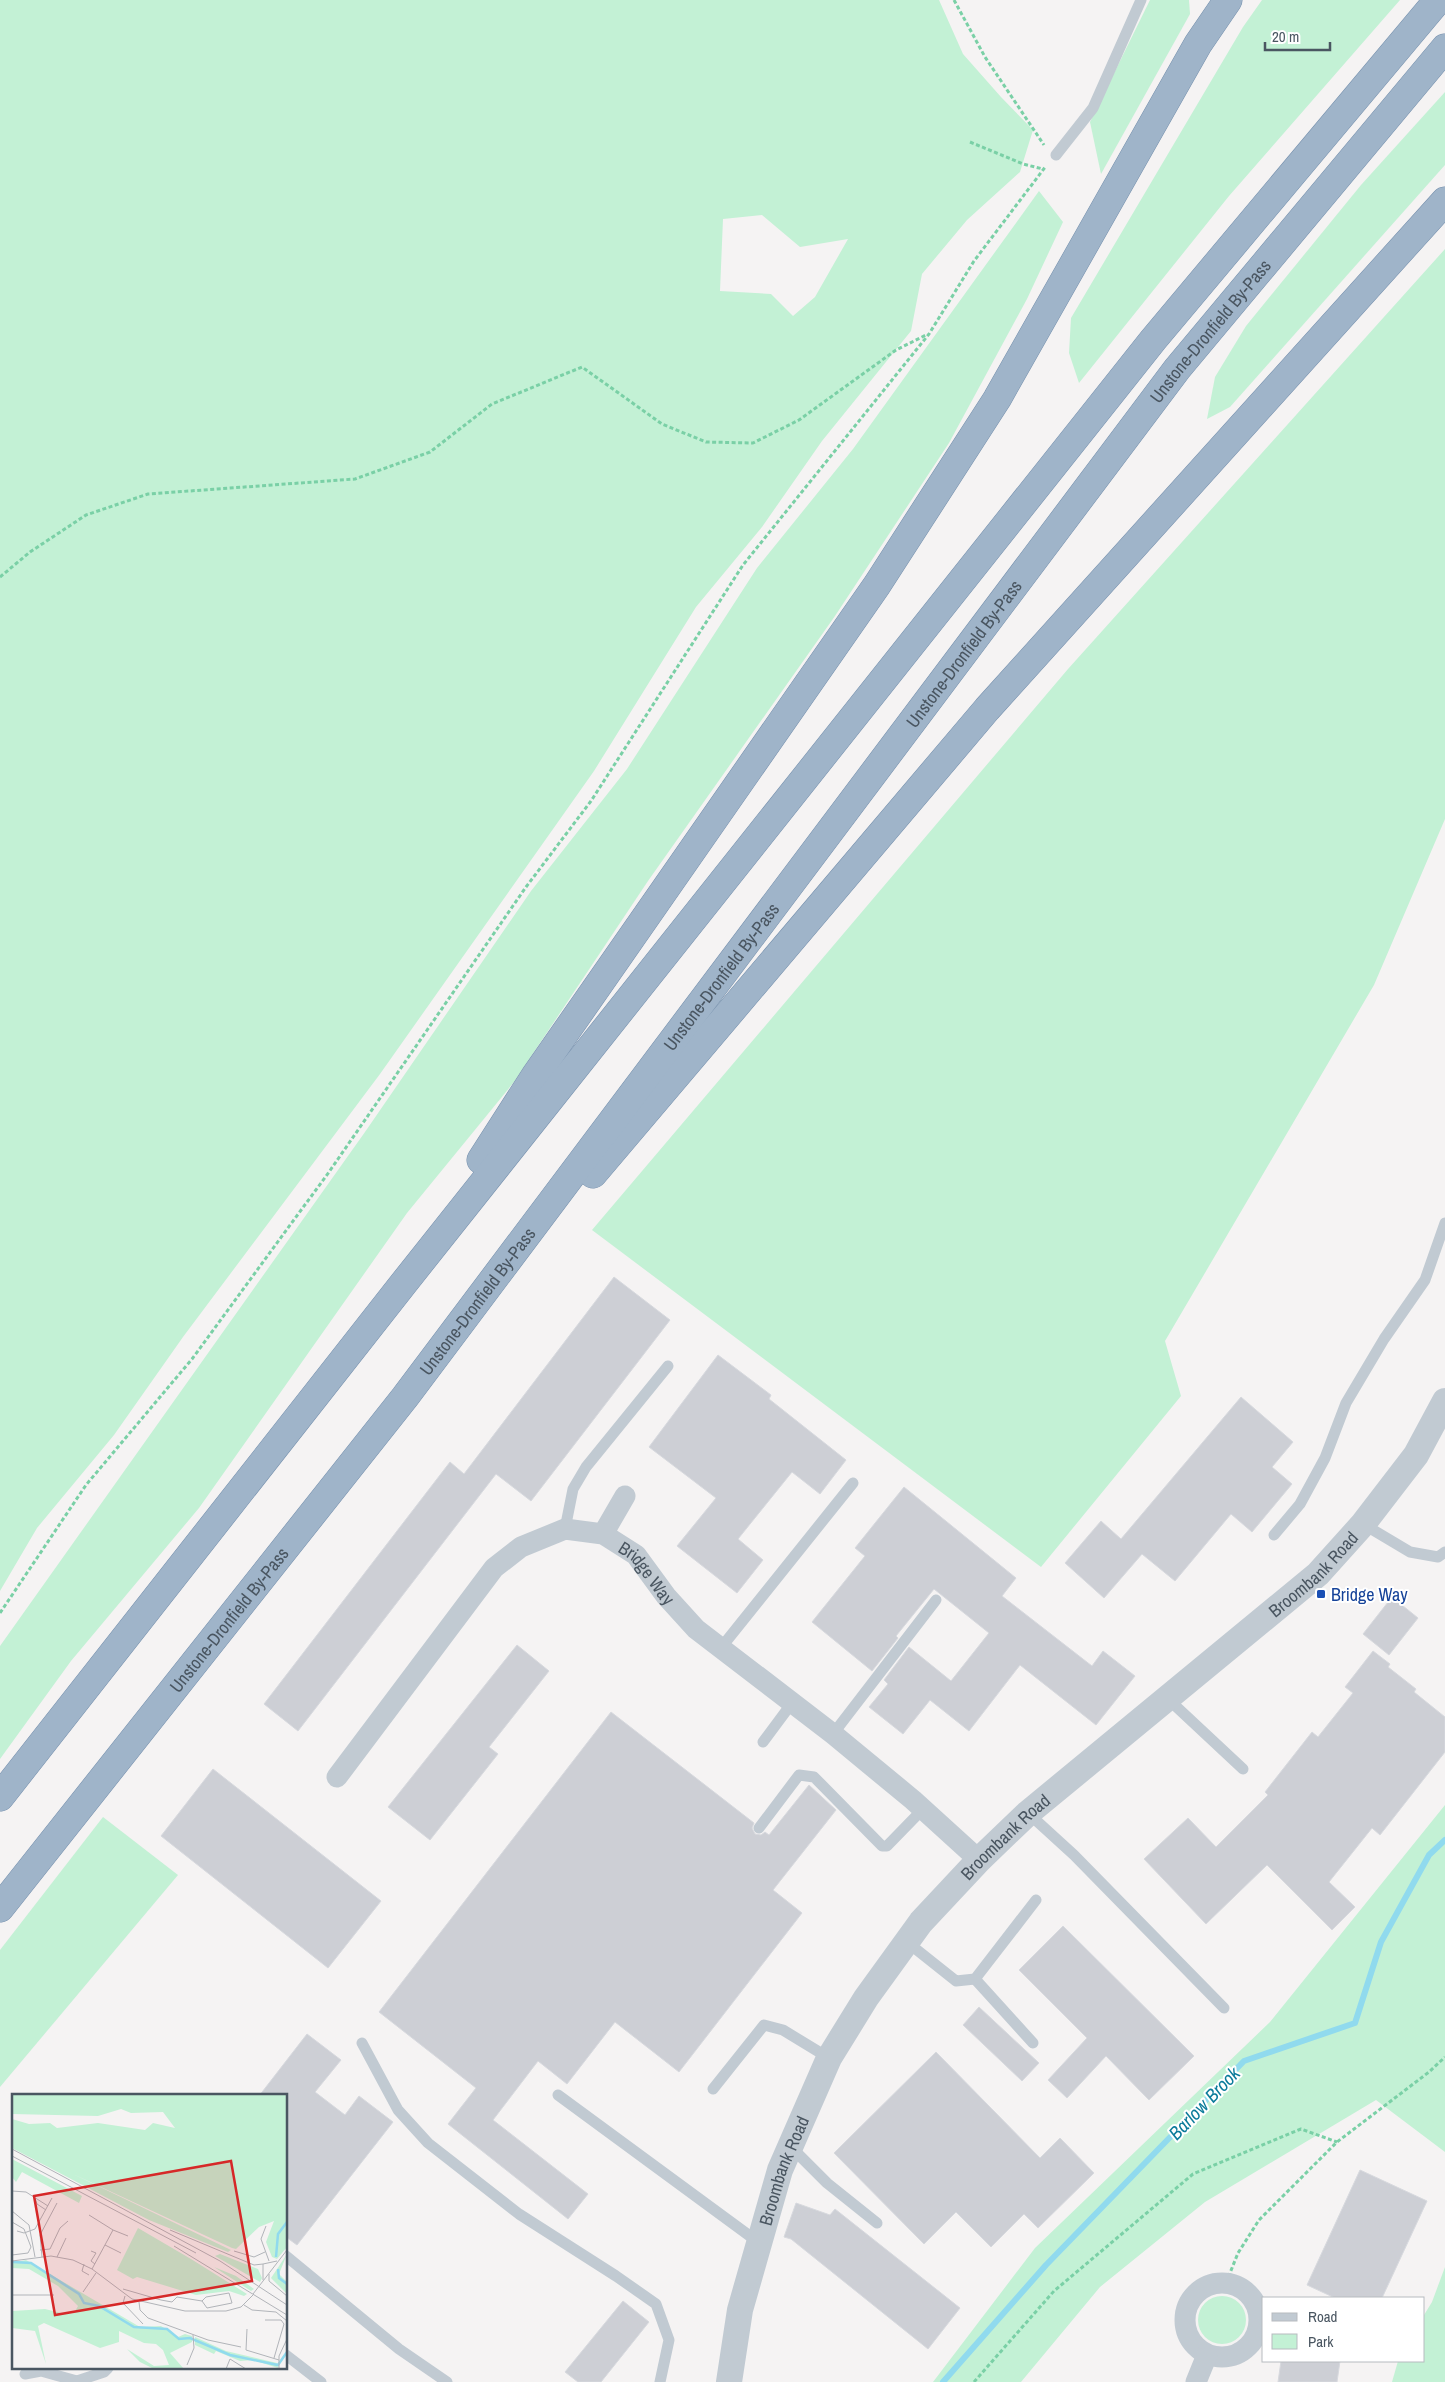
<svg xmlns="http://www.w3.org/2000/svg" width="1445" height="2382" viewBox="0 0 1445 2382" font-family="'Archivo Narrow',sans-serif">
	<rect width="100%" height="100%" fill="#f5f3f3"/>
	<g fill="#c3f1d5" fill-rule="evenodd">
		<path d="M0 0H939L963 54 1001 97 1033 130 1020 172 967 220 922 274 911 331 822 441 762 527 696 607 594 771 380 1074 183 1337 114 1435 37 1528 0 1591ZM762 215 800 247 848 239 815 297 793 316 771 294 720 291 723 219Z"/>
		<path d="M1150 0H1189L1190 14 1101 174 1090 122Z"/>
		<path d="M1262 0H1400L1229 196 1079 383 1069 353 1071 318 1243 27Z"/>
		<path d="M1445 92V165L1230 407 1207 419 1215 377 1246 326 1361 185Z"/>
		<path d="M1039 191 1063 222 1027 299 949 443 835 616 648 881 514 1082 407 1213 199 1508 71 1661 0 1759V1646L365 1132 531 891 627 769 757 568 853 449Z"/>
		<path d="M1445 249V819L1374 985 1165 1341 1181 1396 1041 1567 592 1230 1068 669Z"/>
		<path d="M1445 1805V2152L1376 2100 1205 2202 1100 2287 1021 2382H933L1035 2248 1270 2022Z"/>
		<path d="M103 1817 178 1875 0 2087V1950Z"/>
		<path d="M1445 2267V2382H1392L1398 2361H1424V2315L1432 2302Z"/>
		<circle cx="1222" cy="2320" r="24"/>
	</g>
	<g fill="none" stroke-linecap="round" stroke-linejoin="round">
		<path stroke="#90daee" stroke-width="6" d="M943 2382 1046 2265 1244 2061 1355 2023 1381 1942 1429 1855 1445 1840"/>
	</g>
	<g fill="#cdcfd5" stroke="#d7d9de">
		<path d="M614 1277 670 1320 531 1501 496 1474 298 1731 264 1704 450 1462 464 1474Z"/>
		<path d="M718 1355 771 1395 769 1399 846 1460 820 1494 792 1472 738 1539 763 1560 737 1593 677 1546 716 1498 649 1447Z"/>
		<path d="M1241 1397 1293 1442 1272 1467 1292 1484 1252 1532 1231 1514 1175 1581 1142 1554 1104 1598 1065 1563 1101 1521 1121 1539Z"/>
		<path d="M904 1487 1016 1578 1002 1596 1092 1666 1103 1651 1135 1676 1096 1725 1020 1665 969 1731 930 1700 903 1734 869 1707 888 1684 884 1680 909 1647 951 1681 989 1633 934 1589 896 1636 898 1638 872 1671 812 1622 865 1556 855 1548Z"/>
		<path d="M1392 1597 1418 1618 1389 1655 1363 1634Z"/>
		<path d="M517 1645 549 1671 489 1747 498 1754 430 1840 388 1807Z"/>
		<path d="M1373 1651 1390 1664 1388 1667 1416 1689 1414 1692 1445 1717V1752L1380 1835 1372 1828 1329 1882 1355 1907 1332 1930 1267 1865 1206 1924 1144 1859 1188 1818 1216 1847 1268 1795 1265 1792 1312 1732 1318 1737 1353 1693 1345 1687Z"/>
		<path d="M611 1712 754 1823 752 1828 755 1834 761 1835 765 1832 769 1835 809 1785 836 1810 773 1890 802 1913 679 2072 615 2022 567 2084 538 2061 493 2120 588 2194 568 2219 448 2124 476 2088 379 2012Z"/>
		<path d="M213 1769 381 1901 328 1968 161 1836Z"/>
		<path d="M1063 1926 1194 2056 1149 2100 1106 2056 1067 2098 1048 2080 1087 2038 1019 1970Z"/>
		<path d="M979 2007 1039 2063 1022 2081 963 2025Z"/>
		<path d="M307 2034 341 2060 315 2092 345 2115 359 2096 393 2122 297 2245 286 2237V2096H259Z"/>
		<path d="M936 2052 1040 2158 1060 2138 1094 2173 1038 2228 1024 2214 991 2247 956 2212 924 2244 834 2153Z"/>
		<path d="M1360 2170 1427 2201 1382 2298H1335L1307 2285Z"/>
		<path d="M796 2203 830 2215 835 2209 960 2308 928 2349 791 2239 784 2237Z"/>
		<path d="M623 2301 649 2322 601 2382H578L565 2372Z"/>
		<path d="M1281 2361H1340L1337 2382H1278Z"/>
	</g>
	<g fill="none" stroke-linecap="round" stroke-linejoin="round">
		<g stroke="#7690ad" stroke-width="29">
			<g id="trunk">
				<path d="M481 1160 535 1076 877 585 997 399 1198 44 1228 0"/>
				<path d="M593 1174 987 709 1445 201"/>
				<path d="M0 1797 403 1284 1153 340 1438 0"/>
				<path id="s3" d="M0 1908 405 1397 1177 369 1445 48"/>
			</g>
		</g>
		<g stroke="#7ad0a6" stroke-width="3" stroke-dasharray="4 2.5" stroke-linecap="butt">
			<path d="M954 0 985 57 1044 145"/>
			<path d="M970 142 1023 164 1043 169"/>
			<path d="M0 577 30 552 86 515 148 494 355 479 430 452 492 404 582 367 662 424 706 442 753 443 799 420 896 350 926 335"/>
			<path d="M0 1613 86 1485 192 1359 329 1172 526 887 591 801 743 565 929 334 974 261 1046 166"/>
			<path d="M1226 2283 1238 2253 1259 2220 1337 2142 1429 2072 1445 2057"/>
			<path d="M974 2382 1054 2291 1193 2174 1301 2129 1337 2142"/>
		</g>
		<g stroke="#c1cad2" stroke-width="11">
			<path d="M1056 155 1093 108 1141 0"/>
			<path d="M1363 1524 1410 1552 1438 1557 1445 1552"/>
			<path d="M565 1529 573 1489 586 1467 668 1366"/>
			<path d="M1274 1535 1300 1504 1325 1458 1346 1403 1384 1339 1425 1280 1445 1223"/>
			<path d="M720 1649 853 1483"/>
			<path d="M1167 1698 1243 1769"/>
			<path d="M833 1734 936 1600"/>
			<path d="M763 1742 792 1703"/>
			<path d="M1028 1813 1074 1855 1224 2008"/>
			<path d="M759 1828 799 1775 814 1777 882 1846H887L923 1809"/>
			<path d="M907 1942 956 1981 975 1979 1036 1900"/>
			<path d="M975 1979 1033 2043"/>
			<path d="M362 2043 398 2110 428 2143 519 2214 616 2276 656 2304 669 2340 660 2382"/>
			<path d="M713 2089 764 2025 783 2030 829 2058"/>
			<path d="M558 2095 758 2242"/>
			<path d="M790 2146 827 2183 877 2223"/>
			<path d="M286 2256 399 2349 447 2382"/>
			<path d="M286 2355 321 2382"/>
			<path d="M25 2374 41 2371 77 2381 104 2372 108 2368"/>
		</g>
		<g stroke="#c1cad2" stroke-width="21">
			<path d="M603 1534 625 1496"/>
			<path id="s1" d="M337 1777 494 1568 521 1547 565 1529 603 1534 636 1555 666 1596 696 1629 833 1734 913 1800 979 1860"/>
			<circle cx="1222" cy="2320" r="37"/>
			<path d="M1196 2382 1207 2355"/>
		</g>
		<path stroke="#c1cad2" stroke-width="26" id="s2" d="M729 2382 740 2310 780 2170 829 2058 866 1998 921 1922 979 1860 1028 1813 1318 1574 1363 1524 1416 1455 1445 1401"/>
		<use href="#trunk" stroke="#9fb4c9" stroke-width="28"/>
	</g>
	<rect fill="#1a4fb4" stroke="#fff" stroke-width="2" x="1316" y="1589" width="10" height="10" rx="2.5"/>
	<g text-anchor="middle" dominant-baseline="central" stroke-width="4" stroke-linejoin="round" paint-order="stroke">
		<g font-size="18" fill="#4a5661" stroke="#fff">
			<text stroke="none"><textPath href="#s3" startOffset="1988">Unstone-Dronfield By-Pass</textPath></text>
			<text stroke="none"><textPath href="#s3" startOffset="1582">Unstone-Dronfield By-Pass</textPath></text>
			<text stroke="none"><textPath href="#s3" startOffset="1178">Unstone-Dronfield By-Pass</textPath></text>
			<text stroke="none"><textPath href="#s3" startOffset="772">Unstone-Dronfield By-Pass</textPath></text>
			<text stroke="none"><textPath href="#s2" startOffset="1030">Broombank Road</textPath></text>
			<text stroke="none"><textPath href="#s1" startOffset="441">Bridge Way</textPath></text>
			<text stroke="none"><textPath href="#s3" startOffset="368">Unstone-Dronfield By-Pass</textPath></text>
			<text stroke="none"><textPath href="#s2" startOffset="625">Broombank Road</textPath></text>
			<text stroke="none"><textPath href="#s2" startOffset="219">Broombank Road</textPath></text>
		</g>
		<g font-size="18" fill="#164399" stroke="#fff" text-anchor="start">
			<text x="1331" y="1594">Bridge Way</text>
		</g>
		<g font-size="19" font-style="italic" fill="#0c7c9b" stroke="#fff">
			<text transform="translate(1204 2103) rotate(-46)">Barlow Brook</text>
		</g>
	</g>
	<g transform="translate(12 2094)">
		<rect width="275" height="275" fill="#f5f3f3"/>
		<path d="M0 0H275V153L265 165 260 163 254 148 262 127 247 133 224 155 220 154 61 80 219 156 216 158 137 126 0 54V25L17 30 38 29 45 34 86 29 133 36 141 29 163 34 151 18 119 19 109 15 86 22 0 20ZM0 65 70 102 67 109 10 78 4 88 0 83ZM126 134 179 165 235 200 232 202 217 197 184 201 125 183 121 185 105 176ZM208 160 246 175 250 184 248 188 203 162ZM275 160 267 180 275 188V200L259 184ZM14 166 128 233 149 232 166 243 173 240 180 242V248L158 259 172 275H142L128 268 115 255 142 272 157 271 151 256 144 250 132 249 107 237V248L88 254 32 229 26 232 34 270 23 237 0 234V217L33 215 53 220 62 219 66 212 46 192 17 175 0 174V169ZM202 173 224 182 242 195 239 197ZM183 243 214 257 265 269 266 274 241 266 228 267 204 257 202 260 183 251Z" fill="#c3f1d5"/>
		<path fill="none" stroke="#90daee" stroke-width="2.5" d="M264 163 266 140 275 128M1 168 19 169 67 200 72 209 87 212 122 233 155 235 167 245 178 244 218 261 266 271 275 258M266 175 267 184 275 190"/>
		<path fill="none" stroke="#b1b4b9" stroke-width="1" d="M0 55 208 167 275 211M0 62 184 159M0 97 14 98 36 112M23 104 25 110 34 116M0 117 17 131 23 163M77 121 101 136 80 175M0 128 12 135 19 153 16 159 0 161M254 132 249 145 257 167M101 136 116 142M158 136 242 171 251 170M5 137 12 139 23 135 40 104M93 151 109 159M162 152 275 221M28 156 38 155 48 134 56 127M79 157 84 159 79 167 83 170M222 157 242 163 253 158M30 163 28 141 45 109M45 163 54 144M0 167 39 162 61 166 80 175 120 205 173 217H214L229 213 241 201M72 170 70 177 77 181M257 180V187L275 202M251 186V170L265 167M111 195 149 206 160 208 165 203 190 207M71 198 84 179M217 199 220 209 195 214 190 207 194 203ZM241 200 275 156M0 201H42M113 202 111 209 131 230M127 208 128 216 136 224 196 246 229 253M232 211 240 216 264 218 275 227M253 226H269L272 230 262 264M235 235 234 256 267 266M175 271 182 254 181 241M214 275 218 265 234 275M267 275V262L275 245"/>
		<path fill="#d62828" fill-opacity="0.15" stroke="#d62828" stroke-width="2.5" d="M219 67 240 187 43 221 22 102Z"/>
		<rect width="275" height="275" fill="none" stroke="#4a5661" stroke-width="2.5"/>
	</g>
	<rect x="1262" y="2297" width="162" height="65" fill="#ffffff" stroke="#b7bbc0"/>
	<rect x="1272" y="2313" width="25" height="8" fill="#c1cad2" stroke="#b7bbc0"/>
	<text x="1308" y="2322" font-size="15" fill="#4a5661">Road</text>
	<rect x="1272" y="2334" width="25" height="15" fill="#c3f1d5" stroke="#b7bbc0"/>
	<text x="1308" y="2347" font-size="15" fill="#4a5661">Park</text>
	<path d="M1265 42v8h65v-8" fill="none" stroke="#4a5661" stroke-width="2.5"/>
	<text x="1272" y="42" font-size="15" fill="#4a5661" stroke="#ffffff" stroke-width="4" paint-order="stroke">20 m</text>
</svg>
